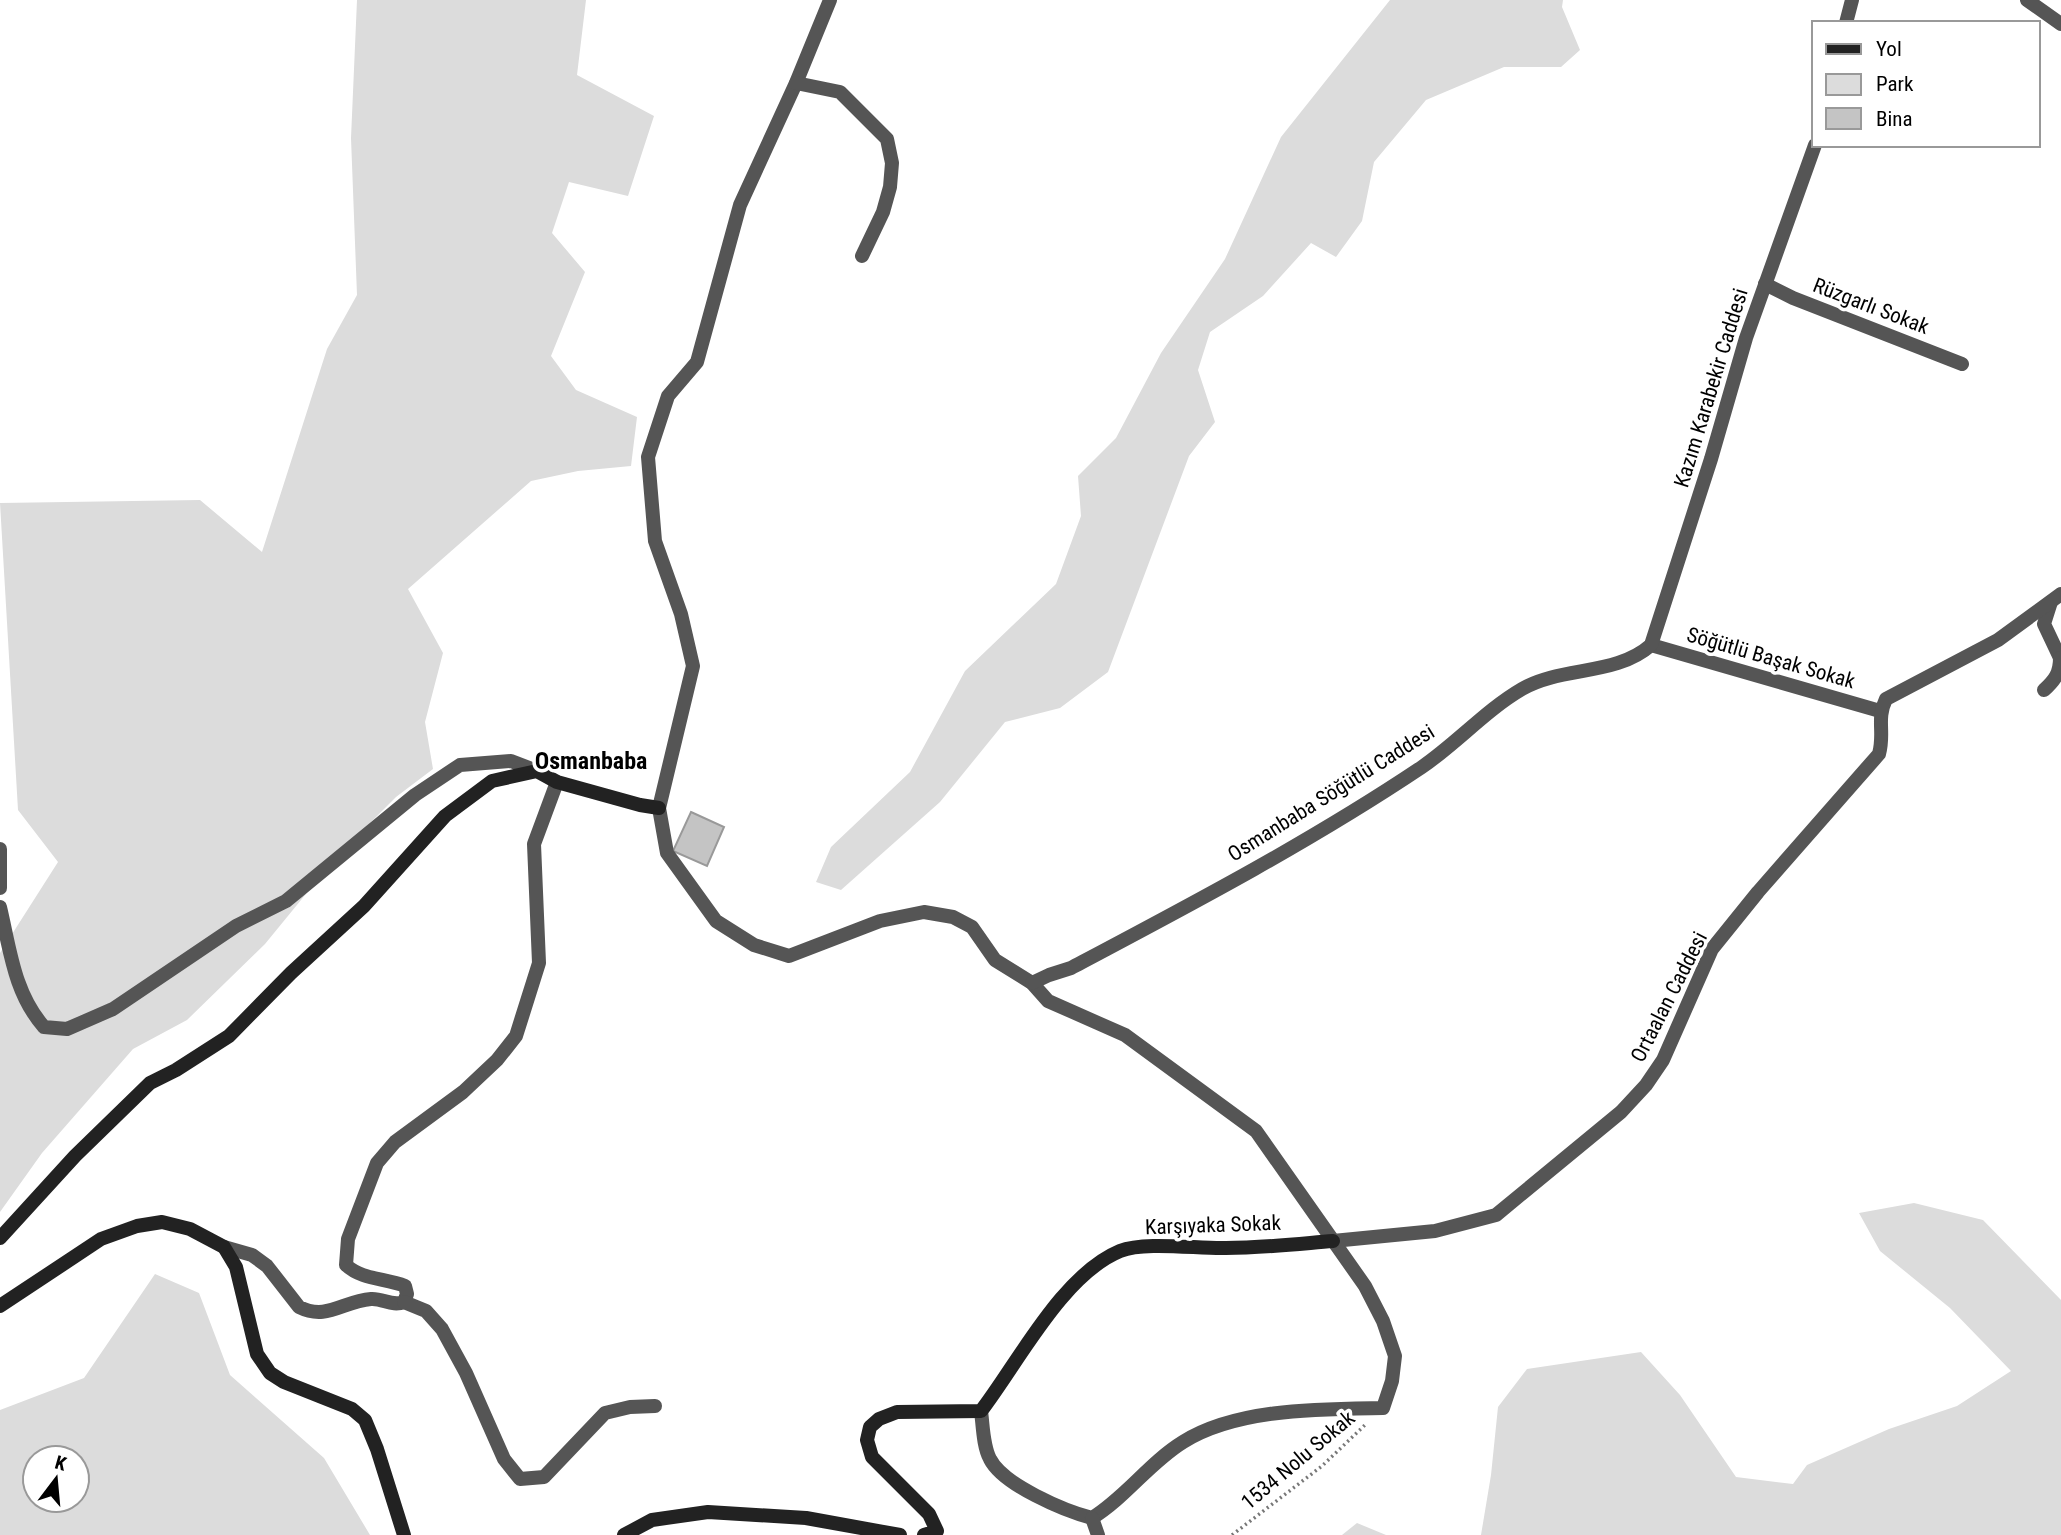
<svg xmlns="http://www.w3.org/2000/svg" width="2061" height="1535" viewBox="0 0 2061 1535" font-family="'Roboto Condensed',sans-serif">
	<rect width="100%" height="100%" fill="#fff"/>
	<g fill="#dcdcdc" fill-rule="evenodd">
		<path d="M357 0H586L577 75 654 116 628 196 569 182 552 233 585 272 551 356 576 390 637 417 631 466 578 471 531 481 408 589 443 653 425 722 433 769 396 797 337 856 265 944 187 1020 133 1049 42 1153 0 1212V953L58 862 18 810 0 503 200 500 262 552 327 349 357 295 351 138Z"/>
		<path d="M1390 0H1563L1562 7 1580 50 1561 67H1504L1426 100 1374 162 1362 221 1336 257 1311 243 1263 296 1210 332 1198 370 1215 422 1189 456 1108 672 1060 708 1005 722 940 802 841 890 816 882 831 847 910 772 965 671 1056 584 1081 516 1078 476 1116 438 1161 353 1225 259 1281 137Z"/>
		<path d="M1914 1203 1983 1220 2061 1300V1535H1481L1491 1475 1498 1407 1527 1369 1641 1352 1680 1395 1736 1477 1793 1484 1807 1465 1889 1429 1957 1406 2011 1371 1950 1308 1880 1251 1859 1213Z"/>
		<path d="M155 1274 199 1293 230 1375 324 1458 370 1535H0V1410L84 1378ZM35 1458H77V1500H35Z"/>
		<path d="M1357 1523 1386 1535H1342Z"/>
	</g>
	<path fill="#c4c4c4" stroke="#999" stroke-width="2" d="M691 812 724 827 707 866 673 851Z"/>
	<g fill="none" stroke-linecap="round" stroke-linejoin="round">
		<path stroke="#777" stroke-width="3.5" stroke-dasharray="2 3.5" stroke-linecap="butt" d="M1232 1535 1322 1466 1366 1424"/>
		<g stroke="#555" stroke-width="14">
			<path d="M830 0 796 83 740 205 697 362 668 396 648 457 655 541 681 614 693 666 659 808 667 853 716 921 754 945 789 956 880 921 924 912 953 917 972 927 995 960 1032 983 1048 1001 1125 1035 1256 1131 1365 1286 1383 1321 1395 1356 1392 1381 1383 1408C1322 1409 1237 1408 1183 1442 1149 1463 1126 1497 1092 1518 1065 1511 1003 1485 990 1459 983 1446 983 1426 981 1411"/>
			<path d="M2027 0 2061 24"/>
			<path d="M1846 23 1852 0"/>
			<path d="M796 83 840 92 887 139 892 163 890 187 883 212 862 256"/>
			<path d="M1765 284 1793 298 1962 364"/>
			<path d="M2051 602 2044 624 2061 660"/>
			<path d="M1651 645 1880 711"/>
			<path d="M2044 690C2055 680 2060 673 2060 658"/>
			<path d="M0 849V888"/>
			<path d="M0 907C10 949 14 993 44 1027L67 1029 113 1009 236 926 286 901 415 795 460 765 511 761 537 771"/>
			<path d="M1032 983 1049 975 1071 968C1190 905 1310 842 1422 767 1457 743 1486 710 1522 689 1562 666 1616 676 1651 645L1711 459 1746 338 1815 145"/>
			<path d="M1333 1241 1435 1231 1496 1215 1621 1112 1646 1085 1663 1060 1712 949 1758 892 1879 754C1885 733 1876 719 1886 699L1998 640 2061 594"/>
			<path d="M224 1247 252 1255 267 1266 299 1307C327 1321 343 1301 371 1299 383 1298 392 1307 404 1302L407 1294 405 1286C385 1278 362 1280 346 1265L348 1239 377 1163 395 1142 463 1092 497 1060 516 1036 539 963 534 844 557 782"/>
			<path d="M404 1302 426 1311 442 1329 466 1373 504 1459 520 1479 544 1477 605 1413 630 1407 655 1406"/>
			<path d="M1092 1518 1098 1535"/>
		</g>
		<g stroke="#222" stroke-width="14">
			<path d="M0 1238 75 1156 150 1083 176 1070 229 1036 291 973 364 906 445 816 492 781 537 771 557 782 640 805 659 808"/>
			<path d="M0 1306 101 1239 137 1226 162 1222 190 1229 224 1247 236 1267 257 1354 270 1373 284 1382 352 1409 365 1420 377 1449 404 1535"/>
			<path d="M624 1535 652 1520 708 1512 806 1518 900 1535"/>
			<path d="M924 1535 937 1531 929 1514 872 1457 867 1440 870 1427 879 1419 897 1412 981 1411C1018 1363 1062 1275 1120 1251 1145 1241 1198 1249 1226 1248 1262 1248 1297 1244 1333 1241"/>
		</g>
	</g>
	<g text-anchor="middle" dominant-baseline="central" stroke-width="7" stroke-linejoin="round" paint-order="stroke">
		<g font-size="21" fill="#000" stroke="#fff">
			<text transform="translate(1871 306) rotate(21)">Rüzgarlı Sokak</text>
			<text transform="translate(1711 388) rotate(-73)">Kazım Karabekir Caddesi</text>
			<text transform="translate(1771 658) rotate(16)">Söğütlü Başak Sokak</text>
			<text transform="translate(1331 793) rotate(-32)">Osmanbaba Söğütlü Caddesi</text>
			<text transform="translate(1669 997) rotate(-63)">Ortaalan Caddesi</text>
			<text transform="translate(1213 1225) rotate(-2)">Karşıyaka Sokak</text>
			<text transform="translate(1298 1460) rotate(-40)">1534 Nolu Sokak</text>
		</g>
		<g font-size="24" font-weight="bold" fill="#000" stroke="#fff">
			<text x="591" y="761">Osmanbaba</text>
		</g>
	</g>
	<rect x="1812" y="21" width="228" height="126" fill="#ffffff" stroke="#999999" stroke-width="2"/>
	<rect x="1826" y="44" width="35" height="10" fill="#222222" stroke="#999999" stroke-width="2"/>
	<text x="1876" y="56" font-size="21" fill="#000000">Yol</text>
	<rect x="1826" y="74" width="35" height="21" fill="#dcdcdc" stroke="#999999" stroke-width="2"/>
	<text x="1876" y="91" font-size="21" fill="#000000">Park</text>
	<rect x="1826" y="108" width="35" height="21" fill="#c4c4c4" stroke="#999999" stroke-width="2"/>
	<text x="1876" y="126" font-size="21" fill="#000000">Bina</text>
	<g transform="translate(56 1479) rotate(16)"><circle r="33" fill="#ffffff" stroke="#999999" stroke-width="2"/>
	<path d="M0-5L12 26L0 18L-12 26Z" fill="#000000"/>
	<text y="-10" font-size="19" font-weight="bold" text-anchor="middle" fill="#000000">K</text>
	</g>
</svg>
